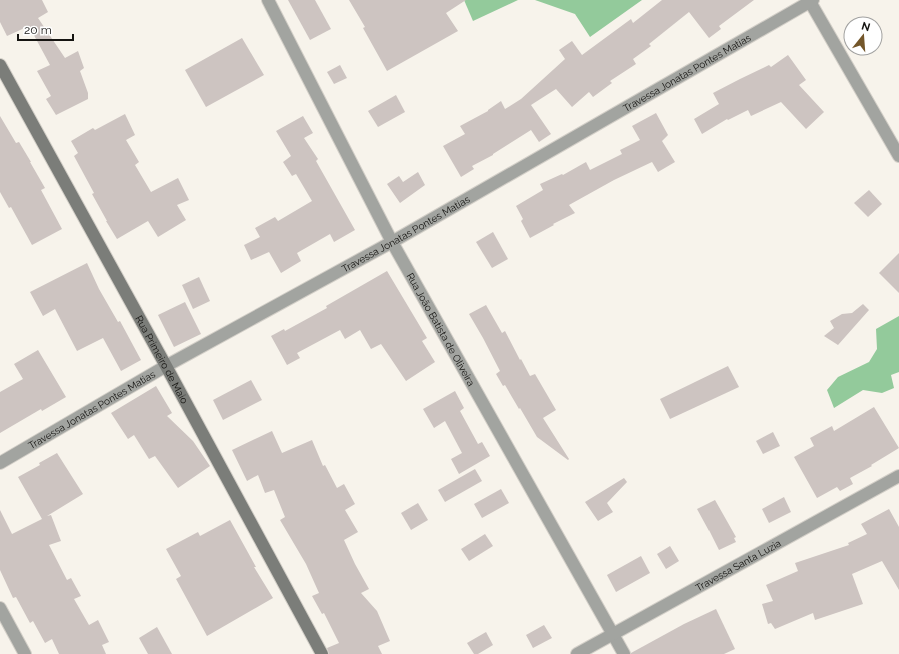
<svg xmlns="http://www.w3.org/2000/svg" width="899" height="654" viewBox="0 0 899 654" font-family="Raleway,sans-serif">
	<rect width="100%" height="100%" fill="#f7f3eb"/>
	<g fill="#93ca9b">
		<path d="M464 0H518L473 21Z"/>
		<path d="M535 0H642L590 37 575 14Z"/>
		<path d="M899 316V372L891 375 894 388 882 393 863 390 834 408 827 390 838 377 869 362 877 349 876 329Z"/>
	</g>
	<g fill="#cdc4c1">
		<path d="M0 0H42L48 12 38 18 65 58 78 51 84 68 80 71 88 93V99L56 115 46 99 51 96 37 71 50 65 29 26 7 36 0 22Z"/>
		<path d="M288 0H315L331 29 310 40Z"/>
		<path d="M349 0H466L446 13 458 31 387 71 363 28 365 27Z"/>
		<path d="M662 0H754L719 26 721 29 709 38 689 12 649 44 651 46 633 59 636 64 610 81 612 83 593 97 589 92 572 107 556 89 531 105 551 134 539 142 531 130 493 154V155L472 166 474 169 461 177 443 146 465 134 460 126 488 111V110L501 101 505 109 521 99 565 59 559 50 572 41 582 55 631 19 633 23Z"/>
		<path d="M242 38 264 75 206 107 185 70Z"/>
		<path d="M788 55 806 80 799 85 824 112 806 129 781 102 751 116 748 110 728 120 727 119 702 134 694 119 719 104 713 93 740 79 769 65 771 67Z"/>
		<path d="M340 65 347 78 334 84 327 72Z"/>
		<path d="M396 95 405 112 378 127 368 111Z"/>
		<path d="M656 113 668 135 662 141 675 162 658 172 652 162 614 180 569 205 575 213 553 224 554 225 530 238 521 221 523 219 516 206 543 190 540 184 562 174 563 175 586 162 590 170 622 154 620 150 640 140 632 126Z"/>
		<path d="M125 114 135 135 126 140 139 162 135 165 151 192 178 178 189 200 177 205 186 220 158 237 148 221 117 239 106 221H107L92 194 94 193 74 156 78 153 71 141 93 128 95 130Z"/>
		<path d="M0 116 16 143 19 142 31 162H30L45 188 41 190 62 229 32 245 11 207 9 208 0 192Z"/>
		<path d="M303 116 313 133 304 138 318 159 316 161 355 230 334 242 330 234 297 253 301 261 281 273 269 252 251 260 244 245 260 237 255 228 275 217 278 221 312 201 296 174 292 176 283 162 291 156 276 131Z"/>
		<path d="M418 172 425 185 400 203 387 184 399 176 403 182Z"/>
		<path d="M869 190 882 204 868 217 854 203Z"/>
		<path d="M493 232 508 259 492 268 476 242Z"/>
		<path d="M899 253V293L879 273Z"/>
		<path d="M87 263 99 289 118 322 120 321 141 360 121 371 103 338 77 351 55 309 43 316 30 292Z"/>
		<path d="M387 271 427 338 422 341 435 362 406 381 381 344 371 349 360 330 345 339 340 330 297 353 300 358 287 365 271 336 284 329 285 331 327 308 326 306Z"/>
		<path d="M199 277 210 301 193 309 182 285Z"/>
		<path d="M185 302 201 334 174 347 158 315Z"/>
		<path d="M863 304 869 310 838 345 824 336 834 328 830 321 842 314 852 313Z"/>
		<path d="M486 305 502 333 505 331 520 360 521 359 530 376 535 374 556 410 543 418 569 459 568 460 537 437 520 408 519 409 505 385 503 386 496 374 500 371 483 338 469 314Z"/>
		<path d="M38 350 66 397 42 411 41 409 0 433V392L23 379 14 364Z"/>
		<path d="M728 366 739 387 670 419 660 399Z"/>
		<path d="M251 380 262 400 223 420 213 400Z"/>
		<path d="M156 386 172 413 167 416 193 441 210 466 178 488 155 456 149 459 134 435 128 439 111 413Z"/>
		<path d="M455 391 464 408 460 411 478 444 482 442 490 456 459 474 451 459 462 453 445 421 434 428 423 409Z"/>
		<path d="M874 407 899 448 871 465 872 466 850 478 853 484 840 491 837 487 817 498 794 457 814 446 810 438 832 426 834 431Z"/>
		<path d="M272 431 282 453 312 440 323 466 325 465 337 488 344 484 355 504 345 510 358 532 344 540 355 564 369 589 361 593 377 611 390 641 378 646 382 654H329L327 648 339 643 324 613 322 614 312 596 319 593 306 564 280 520 285 517 274 490 265 493 258 475 247 481 232 450Z"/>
		<path d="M773 432 780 446 763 454 756 441Z"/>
		<path d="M57 453 83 494 47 516 51 515 61 541 49 545 67 580 71 578 81 596 74 599 89 625 98 620 109 642 102 645 106 654H59L52 639 45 643 33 621 30 623 16 597 13 598 0 570V510L12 534 42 519 18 477 40 465 39 463Z"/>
		<path d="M475 469 482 481 445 502 438 490Z"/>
		<path d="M624 478 627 482 607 503 613 512 598 521 585 502Z"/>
		<path d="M501 489 509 503 482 518 474 504Z"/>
		<path d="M784 497 791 512 769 523 762 509Z"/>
		<path d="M715 500 736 537 734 538 736 542 719 550 709 530V531L697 509Z"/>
		<path d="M418 503 428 520 411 530 401 513Z"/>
		<path d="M889 509 899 527V590L882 561 852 574 863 604 815 620 813 613 775 629 771 623 768 624 762 604 773 601 766 585 798 571 795 563 849 545 848 543 867 534 861 524Z"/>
		<path d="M230 520 256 567H254L273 598 207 636 176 579 181 576 166 549 198 532 200 536Z"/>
		<path d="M485 534 493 546 469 561 461 549Z"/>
		<path d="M670 546 679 561 666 569 657 554Z"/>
		<path d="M641 556 650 573 616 592 607 575Z"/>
		<path d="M716 609 735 649 724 654H631V653L684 624Z"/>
		<path d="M544 625 552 638 533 648 526 635Z"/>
		<path d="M157 627 172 654H148L139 638Z"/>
		<path d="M486 632 493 645 478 654H474L467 643Z"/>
	</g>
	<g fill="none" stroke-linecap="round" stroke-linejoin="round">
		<g stroke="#d3cfc8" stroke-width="14">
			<g id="street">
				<path id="s1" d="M268 0 392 242 624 654"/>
				<path d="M809 0 899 156"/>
				<path id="s2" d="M0 463 166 366 392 242 813 0"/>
				<path d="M0 608 25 654"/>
				<path id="s3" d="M577 654 899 476"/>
			</g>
		</g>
		<g stroke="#d3cfc8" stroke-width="14">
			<g id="secondary">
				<path id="s4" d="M0 65 166 366 322 654"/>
			</g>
		</g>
		<use href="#street" stroke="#a2a4a0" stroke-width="12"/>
		<use href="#secondary" stroke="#7b7d79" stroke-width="12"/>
	</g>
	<g text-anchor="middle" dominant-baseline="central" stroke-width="3" stroke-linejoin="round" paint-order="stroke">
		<g font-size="10" fill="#151411" stroke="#fff">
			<text stroke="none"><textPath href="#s2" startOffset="790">Travessa Jonatas Pontes Matias</textPath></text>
			<text stroke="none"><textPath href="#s2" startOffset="466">Travessa Jonatas Pontes Matias</textPath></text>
			<text stroke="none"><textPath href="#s1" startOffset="372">Rua João Batista de Oliveira</textPath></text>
			<text stroke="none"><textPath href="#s4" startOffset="336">Rua Primeiro de Maio</textPath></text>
			<text stroke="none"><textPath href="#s2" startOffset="106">Travessa Jonatas Pontes Matias</textPath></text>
			<text stroke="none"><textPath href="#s3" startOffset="184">Travessa Santa Luzia</textPath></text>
		</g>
	</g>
	<g transform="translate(863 36) rotate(17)"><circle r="19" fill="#ffffff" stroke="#a1a1a0"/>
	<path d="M0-3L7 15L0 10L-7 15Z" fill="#73562a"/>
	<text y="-6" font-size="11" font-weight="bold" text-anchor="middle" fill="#151411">N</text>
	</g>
	<path d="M18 34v6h55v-6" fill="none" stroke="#151411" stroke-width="2"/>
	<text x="24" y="34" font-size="12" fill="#151411" stroke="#ffffff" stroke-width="3" paint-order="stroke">20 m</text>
</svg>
